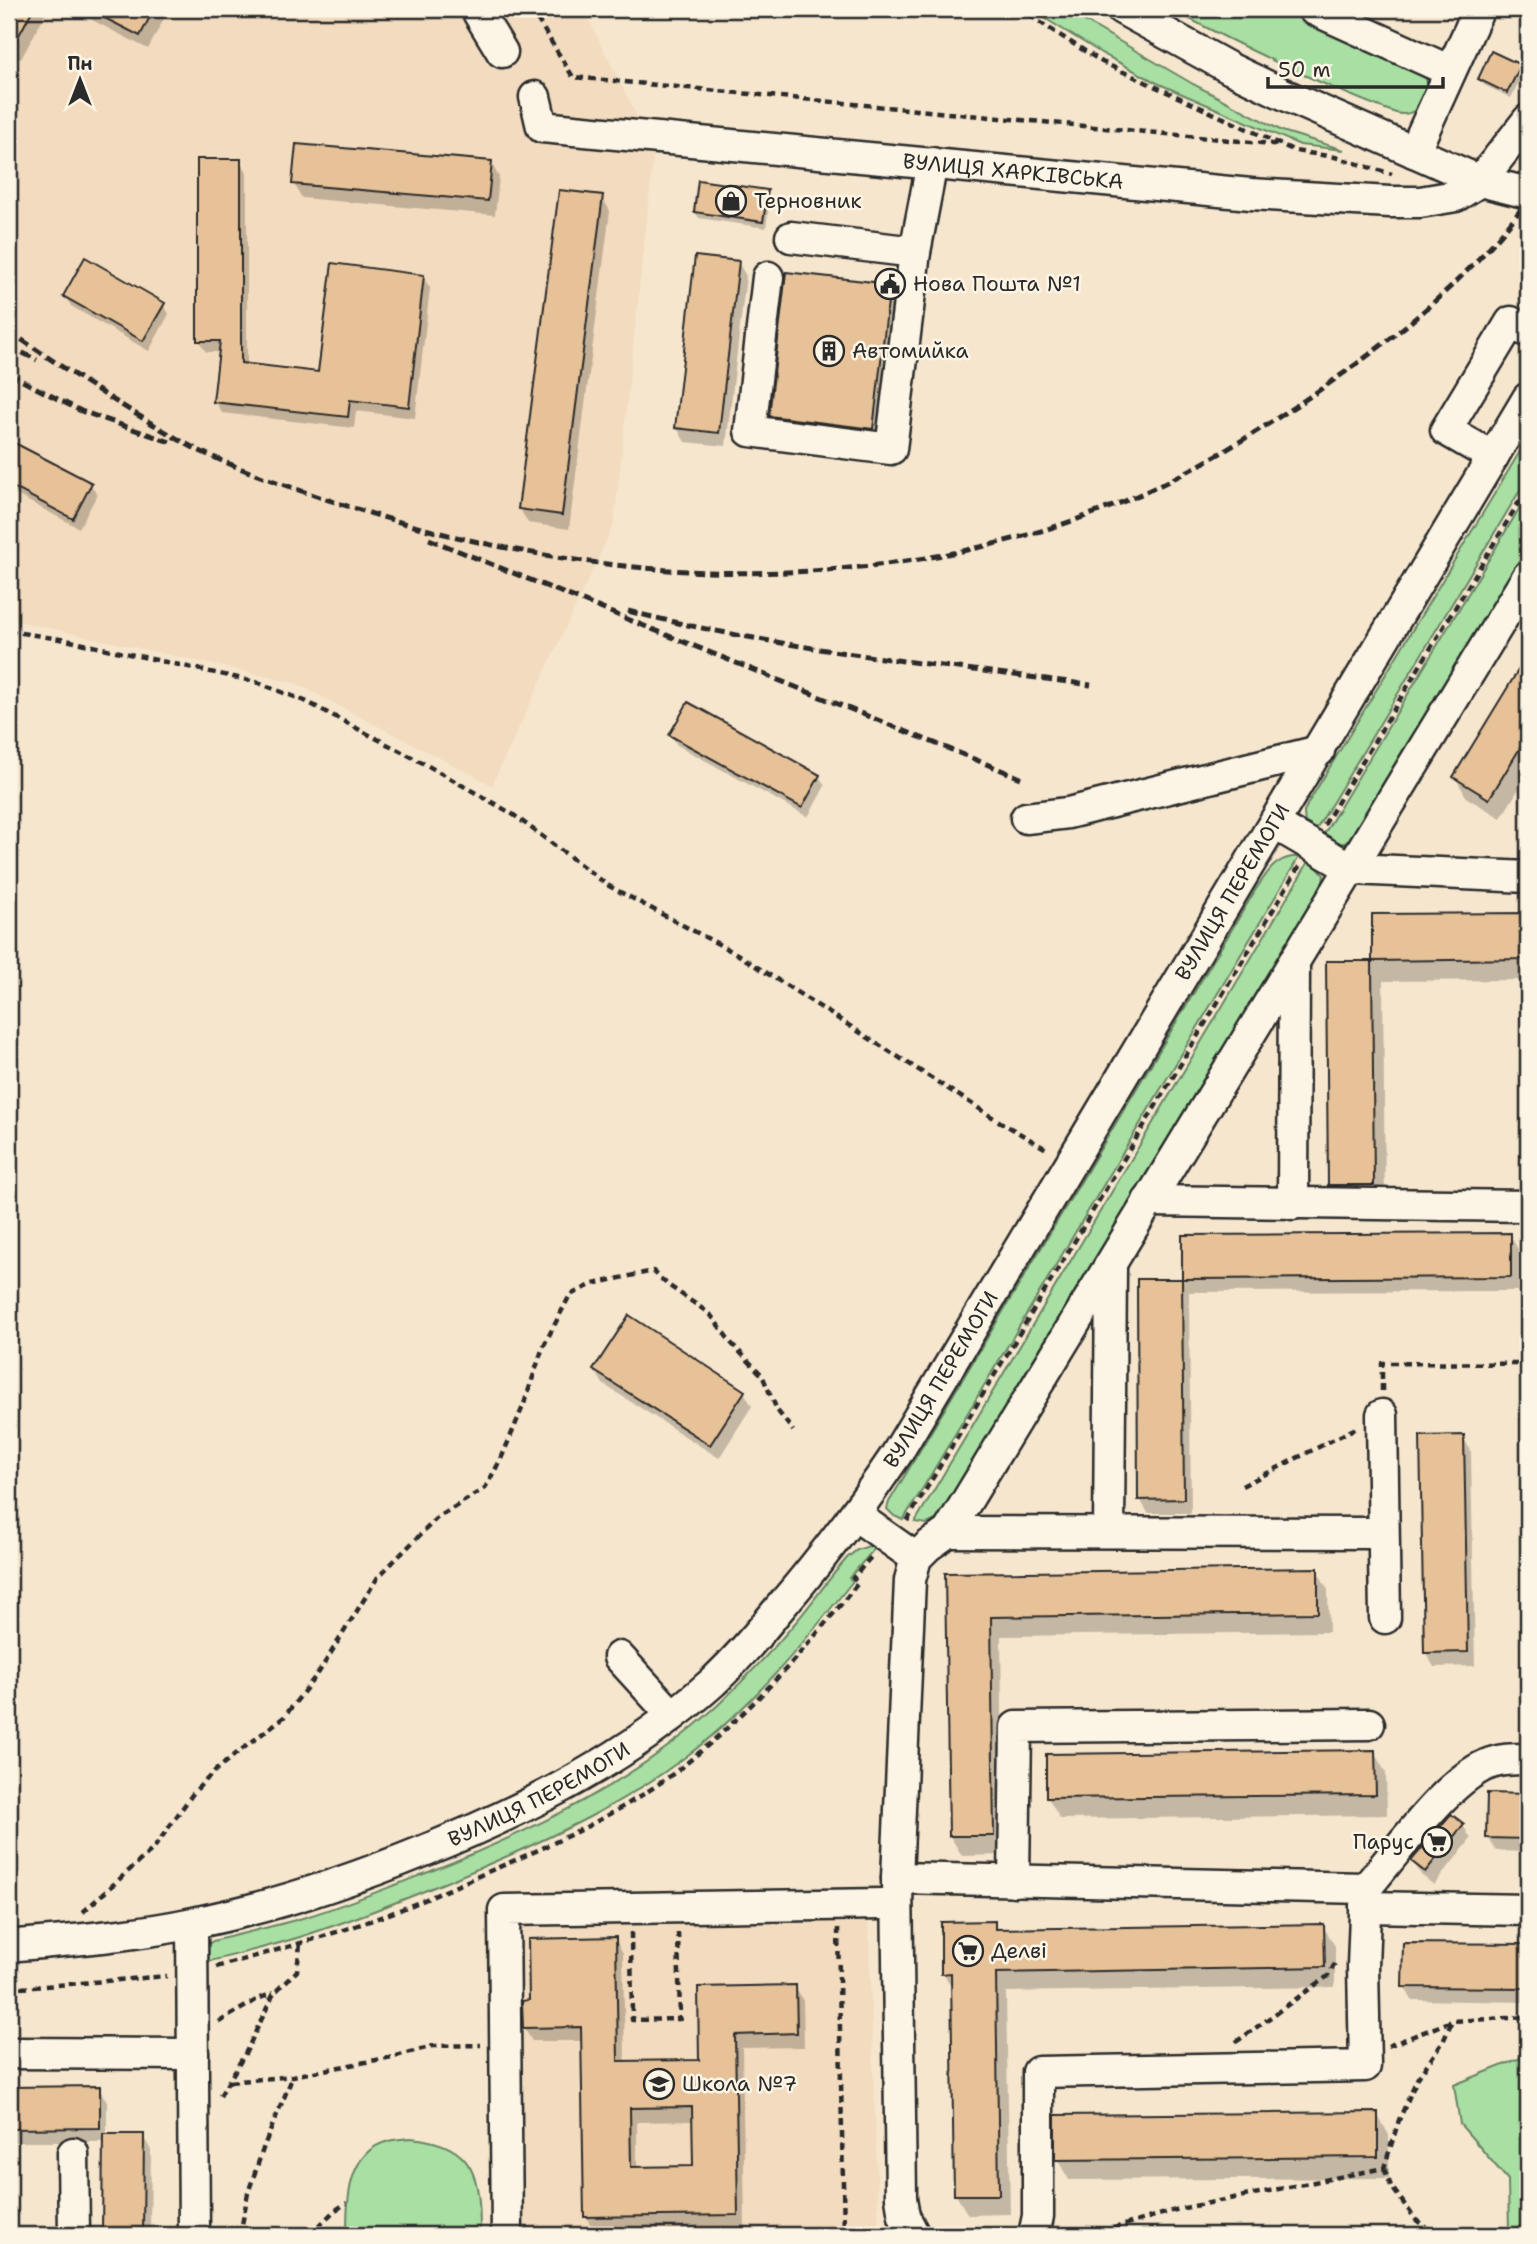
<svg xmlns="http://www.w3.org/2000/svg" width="1537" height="2244" viewBox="0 0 1537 2244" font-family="'Shantell Sans',sans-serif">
	<rect width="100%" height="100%" fill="#f6e6ce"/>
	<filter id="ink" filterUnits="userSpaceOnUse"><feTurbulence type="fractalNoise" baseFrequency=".0143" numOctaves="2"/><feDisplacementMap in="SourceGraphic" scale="14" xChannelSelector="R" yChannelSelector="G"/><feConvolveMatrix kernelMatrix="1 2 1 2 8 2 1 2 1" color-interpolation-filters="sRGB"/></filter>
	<g filter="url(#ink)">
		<g fill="#f2dbbe">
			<path d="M9 9H583L654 150 614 524 492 785 295 683 17 621 9 623Z"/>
			<path d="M868 1914 879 2235H524L516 1921Z"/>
		</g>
		<g fill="#a8dfa2" stroke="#6a8566" stroke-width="2">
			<path d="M1030 9H1064L1193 84 1282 131 1344 150 1300 145 1157 83 1101 53Z"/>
			<path d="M1171 9H1285L1334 34 1419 73 1425 77 1429 88C1422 103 1416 118 1396 113 1318 84 1244 48 1171 9Z"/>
			<path d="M1528 438V477L1313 835 1305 827 1304 812 1307 805Z"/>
			<path d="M1528 494V546L1356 834C1344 848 1337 845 1321 839Z"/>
			<path d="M1292 857H1299L920 1493 903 1520 894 1516 887 1509 889 1502 1256 889C1266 875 1273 860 1292 857Z"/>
			<path d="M1309 861 1314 864 1324 875 1322 889 944 1516 927 1524 915 1522Z"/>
			<path d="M869 1546 876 1547 849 1578 853 1581C802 1645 750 1709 684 1758 628 1800 567 1830 503 1858 436 1887 369 1915 300 1937 268 1947 235 1955 202 1963L204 1947 213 1941C244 1933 275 1926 306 1917 348 1904 390 1887 431 1871 534 1830 636 1781 718 1705 745 1679 771 1652 795 1623 813 1602 829 1578 848 1557L857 1550Z"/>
			<path d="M1528 2055V2235H1509L1508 2180 1460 2124 1454 2085Z"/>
			<path d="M411 2138C477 2145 480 2178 480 2235H347C347 2201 347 2151 389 2141 396 2139 404 2139 411 2138Z"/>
		</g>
		<g fill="#0003" fill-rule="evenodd">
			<path d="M9 9H48L21 59 9 53Z"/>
			<path d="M71 9H169L148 49Z"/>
			<path d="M1519 66 1523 73 1511 98 1484 85 1480 79Z"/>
			<path d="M240 161 247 172V366L319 374 423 277 430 288 415 418 356 411 354 428 222 413 215 401 221 352H206L199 341Z"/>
			<path d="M491 163 499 177 495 215 302 198 294 184Z"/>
			<path d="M766 191 770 198 766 228 699 218 695 212Z"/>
			<path d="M602 197 610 211 569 529 528 523 520 509Z"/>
			<path d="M738 262 746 276 726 446 685 442 677 428Z"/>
			<path d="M889 286 897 300 880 442 779 429 771 415Z"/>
			<path d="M65 296 163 304 169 314 149 351 71 306Z"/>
			<path d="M9 442 91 485 97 495 79 528 9 491Z"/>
			<path d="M1528 657V774L1501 818 1467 798 1455 777Z"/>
			<path d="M671 735 819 776 825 786 808 817 677 745Z"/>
			<path d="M1528 915V980L1383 981 1385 1205 1341 1206 1329 1185 1328 962H1374V916Z"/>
			<path d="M1510 1235 1518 1249V1291L1189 1292 1191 1513H1148L1140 1499 1139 1281H1184V1236Z"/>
			<path d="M595 1370 744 1392 752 1406 719 1458 603 1384Z"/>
			<path d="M1463 1437 1471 1451 1475 1666 1434 1667 1426 1653Z"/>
			<path d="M1317 1570 1328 1590 1329 1632 1001 1636 1004 1855 962 1856 950 1836 947 1575Z"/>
			<path d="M1374 1752 1386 1773 1387 1815 1060 1819 1048 1798Z"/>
			<path d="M1489 1795 1528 1796V1852L1496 1851 1488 1837Z"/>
			<path d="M1463 1825 1471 1839 1434 1885 1421 1875 1413 1861Z"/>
			<path d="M994 1923 998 1931 1323 1926 1335 1946V1987L1006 1992 1010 2214 968 2215 956 2195 953 1990 943 1973Z"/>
			<path d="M615 1939 623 1953 625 2063 701 2062 795 1987 803 2001 804 2047 742 2048 745 2228 594 2231 586 2217 583 2041H532L524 2028 530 2002ZM694 2121 695 2168 637 2169V2122Z"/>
			<path d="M1404 1944 1528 1946V2002L1412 2000 1404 1986Z"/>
			<path d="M9 2088H99L107 2102V2135L143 2136 151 2150 150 2235H103L104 2142H9Z"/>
			<path d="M1377 2114 1389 2135V2178L1069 2180 1057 2159Z"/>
		</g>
		<g fill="#e7c298" stroke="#2b2b2b" stroke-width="2" fill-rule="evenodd">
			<path d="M9 9H33L9 54Z"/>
			<path d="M87 9H154L140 36Z"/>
			<path d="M1491 51 1521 65 1507 93 1478 79Z"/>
			<path d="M296 144 492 161 488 201 292 184Z"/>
			<path d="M197 159H241V363L318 372 332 263 424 275 409 407 350 400 348 417 213 402 220 341H197Z"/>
			<path d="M698 180 768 190 763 222 694 212Z"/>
			<path d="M559 190 603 195 562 515 518 509Z"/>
			<path d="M695 256 739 261 719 433 675 428Z"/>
			<path d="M85 257 165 303 143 341 63 296Z"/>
			<path d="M786 272 890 284 873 429 769 416Z"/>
			<path d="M9 440 92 483 73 519 9 485Z"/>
			<path d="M1528 654V735L1489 799 1453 777Z"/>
			<path d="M688 702 820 775 802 808 669 735Z"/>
			<path d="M1528 913V959L1372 961V914Z"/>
			<path d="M1326 961H1372L1374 1185H1328Z"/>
			<path d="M1511 1233V1277L1182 1279V1235Z"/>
			<path d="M1137 1279H1182L1184 1499 1138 1500Z"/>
			<path d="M629 1315 745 1391 710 1445 593 1370Z"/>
			<path d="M1464 1435 1468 1652 1424 1653 1420 1436Z"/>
			<path d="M1318 1568V1613L991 1617 994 1836H949L945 1573Z"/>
			<path d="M1375 1750 1376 1795 1046 1798V1754Z"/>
			<path d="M1487 1793 1528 1794V1839L1486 1838Z"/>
			<path d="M1451 1814 1464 1824 1425 1872 1411 1861Z"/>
			<path d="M995 1921V1929L1324 1924 1325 1967 996 1973 999 2195H954L951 1973 941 1974V1922Z"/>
			<path d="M616 1937 618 2061 699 2060 698 1987 796 1985 797 2033 735 2035 738 2215 584 2217 581 2027 523 2028 522 2001 529 2000 528 1939ZM692 2107 693 2166 631 2167 630 2108Z"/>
			<path d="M1403 1943 1528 1944V1988L1402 1987Z"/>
			<path d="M100 2086V2128L9 2129V2087Z"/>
			<path d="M1378 2112V2157L1055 2160V2115Z"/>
			<path d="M103 2134H144L143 2235H102Z"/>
		</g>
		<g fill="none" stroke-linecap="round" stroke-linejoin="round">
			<g stroke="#2b2b2b" stroke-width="35">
				<g id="minor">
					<path d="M476 9 502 52"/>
					<path d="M1122 9 1231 69 1294 99 1480 181 1528 193"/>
					<path d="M1313 9 1450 71"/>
					<path id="s1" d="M535 97 542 127 1251 194 1390 202H1420L1456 196 1480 181 1528 120"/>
					<path d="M1414 152 1479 9"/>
					<path d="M791 237 915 252"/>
					<path d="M768 277 750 431 891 449 915 252 932 163"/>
					<path d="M1493 457 1446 430 1511 322 1528 332"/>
					<path d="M1026 818 1068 813 1319 751"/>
					<path d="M1275 824 1352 869 1528 877"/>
					<path d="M1148 1201 1528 1206"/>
					<path d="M1293 1204 1294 963"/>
					<path d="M1382 1415 1385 1618"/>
					<path d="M855 1515 916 1558"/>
					<path d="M948 1532 1383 1533"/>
					<path d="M1109 1532 1111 1265"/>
					<path d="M619 1657 672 1715"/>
					<path d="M897 1878 1366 1888C1396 1853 1446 1782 1486 1765 1499 1759 1514 1759 1528 1759"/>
					<path d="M1014 1881 1016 1727 1369 1724"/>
					<path d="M1365 1907 1528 1910"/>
					<path d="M192 1924 194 2235"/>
					<path id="s2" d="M9 1946C70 1940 132 1936 193 1923 273 1907 350 1881 426 1850 530 1808 629 1757 713 1682 736 1660 757 1636 777 1611 820 1561 859 1510 896 1455L1528 398"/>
					<path d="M9 2053 193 2054"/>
					<path d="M73 2153 74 2235"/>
					<path d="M507 2235 504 1910 883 1904"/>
					<path d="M914 2235 904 2216 901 2198 897 1878 910 1580 916 1558 928 1546 948 1532 1528 576"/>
					<path d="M1034 2235 1038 2216V2072L1365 2066 1363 1966 1366 1888"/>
				</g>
			</g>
			<g stroke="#2b2b2b" stroke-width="4.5" stroke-dasharray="7 5" stroke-linecap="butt">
				<path d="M531 9 573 77 1282 145"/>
				<path d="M1019 9 1102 62 1282 145 1295 151 1335 157 1392 174"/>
				<path d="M9 631 66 640 256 682 305 701 423 763 511 813 609 886 737 954 997 1120 1048 1150"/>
				<path d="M1324 825 1528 487"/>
				<path d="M1382 1391V1363L1528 1364"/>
				<path d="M1242 1486 1358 1427"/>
				<path d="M907 1521 1300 865"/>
				<path d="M83 1912 154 1848 194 1792 219 1767 284 1717 319 1672 378 1577 437 1518 485 1488 501 1459 524 1404 543 1347 570 1295 593 1284 653 1271 668 1285 710 1314 732 1344 762 1375 777 1410 793 1431"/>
				<path d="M838 1928 844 2235"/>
				<path d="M631 1932 632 2020 680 2019 678 1933"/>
				<path d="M216 1967C275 1951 332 1935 389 1914 424 1901 458 1885 492 1870 554 1844 619 1814 674 1773 745 1718 803 1653 858 1583L853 1578 871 1557"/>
				<path d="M9 1989 167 1976"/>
				<path d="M219 2022 258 1999 273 1993"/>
				<path d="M1236 2042 1328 1976 1337 1960"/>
				<path d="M1388 2046 1452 2021"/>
				<path d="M230 2082 293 2076 392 2057 433 2046 481 2045"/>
				<path d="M220 2096 246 2052 274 1993 297 1971 300 1944"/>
				<path d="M1384 2168 1391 2186 1416 2220 1437 2235"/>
				<path d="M240 2235 248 2193 264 2146 293 2076"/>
				<path d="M310 2235 334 2211 347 2203"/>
				<path d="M1090 2235 1179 2209 1384 2168 1399 2120 1417 2079 1443 2042 1452 2021 1528 2017"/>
			</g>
			<use href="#minor" stroke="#fcf5e5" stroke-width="30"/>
			<g stroke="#2b2b2b" stroke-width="5" stroke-dasharray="10 5" stroke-linecap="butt">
				<path d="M9 331C56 363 102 394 151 423 168 433 185 444 202 452 244 471 286 486 329 500 585 587 871 606 1125 501 1182 477 1237 445 1288 411 1377 353 1465 286 1528 200"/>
				<path d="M9 346 37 360"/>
				<path d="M9 374 81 411 173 443"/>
				<path d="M429 539 1021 778"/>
				<path d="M628 611C780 650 936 664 1091 685"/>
			</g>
		</g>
	</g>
	<defs>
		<g id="shop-ring" transform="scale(1.575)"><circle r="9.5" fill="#fcf5e5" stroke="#2b2b2b" stroke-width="1.5"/><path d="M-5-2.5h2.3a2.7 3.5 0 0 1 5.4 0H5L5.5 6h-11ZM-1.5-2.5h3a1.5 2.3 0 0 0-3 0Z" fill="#2b2b2b"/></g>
		<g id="civic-ring" transform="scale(1.575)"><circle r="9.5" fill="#fcf5e5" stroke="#2b2b2b" stroke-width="1.5"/><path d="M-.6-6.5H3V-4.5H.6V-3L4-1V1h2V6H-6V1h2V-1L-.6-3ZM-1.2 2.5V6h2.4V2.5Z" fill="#2b2b2b"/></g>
		<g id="building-ring" transform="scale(1.575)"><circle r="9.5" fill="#fcf5e5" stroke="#2b2b2b" stroke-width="1.5"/><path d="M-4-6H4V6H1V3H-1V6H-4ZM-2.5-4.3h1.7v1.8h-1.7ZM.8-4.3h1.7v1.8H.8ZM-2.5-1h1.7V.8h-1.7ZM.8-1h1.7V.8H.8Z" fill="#2b2b2b"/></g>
		<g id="supermarket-ring" transform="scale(1.575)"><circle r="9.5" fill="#fcf5e5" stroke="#2b2b2b" stroke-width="1.5"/><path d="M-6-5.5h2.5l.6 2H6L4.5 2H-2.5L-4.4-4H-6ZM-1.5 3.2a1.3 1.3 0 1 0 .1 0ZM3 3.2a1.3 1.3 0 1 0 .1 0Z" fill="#2b2b2b"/></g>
		<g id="school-ring" transform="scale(1.575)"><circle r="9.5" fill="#fcf5e5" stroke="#2b2b2b" stroke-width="1.5"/><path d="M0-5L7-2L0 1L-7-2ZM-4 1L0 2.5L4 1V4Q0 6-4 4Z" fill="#2b2b2b"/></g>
	</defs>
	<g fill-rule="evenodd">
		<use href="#shop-ring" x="731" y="201"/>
		<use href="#civic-ring" x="890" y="284"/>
		<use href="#building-ring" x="829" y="351"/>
		<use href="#supermarket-ring" x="1437" y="1842"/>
		<use href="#supermarket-ring" x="968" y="1951"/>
		<use href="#school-ring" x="659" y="2084"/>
	</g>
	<g text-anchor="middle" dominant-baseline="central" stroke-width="5" stroke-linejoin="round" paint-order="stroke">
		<g font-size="21" fill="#2b2b2b" stroke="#fcf5e5">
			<text stroke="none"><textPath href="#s1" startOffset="504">ВУЛИЦЯ ХАРКІВСЬКА</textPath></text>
			<text stroke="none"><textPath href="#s2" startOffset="1712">ВУЛИЦЯ ПЕРЕМОГИ</textPath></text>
			<text stroke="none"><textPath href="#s2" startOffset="1144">ВУЛИЦЯ ПЕРЕМОГИ</textPath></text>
			<text stroke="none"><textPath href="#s2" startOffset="556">ВУЛИЦЯ ПЕРЕМОГИ</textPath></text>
		</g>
		<g font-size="21" fill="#2b2b2b" stroke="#fcf5e5" text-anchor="start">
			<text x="754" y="201">Терновник</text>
			<text x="913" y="284">Нова Пошта №1</text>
			<text x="852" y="351">Автомийка</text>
			<text x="1414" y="1842" text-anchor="end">Парус</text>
			<text x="991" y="1951">Делві</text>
			<text x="682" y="2084">Школа №7</text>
		</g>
	</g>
	<rect width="1537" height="2244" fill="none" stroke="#fcf5e5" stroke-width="35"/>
	<rect x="18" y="18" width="1502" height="2209" fill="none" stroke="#2b2b2b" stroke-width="2.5" filter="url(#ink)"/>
	<g transform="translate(80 80)" stroke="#fcf5e5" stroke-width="5" paint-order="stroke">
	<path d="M0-5L12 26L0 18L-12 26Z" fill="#2b2b2b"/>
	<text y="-10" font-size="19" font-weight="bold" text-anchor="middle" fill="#2b2b2b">Пн</text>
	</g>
	<path d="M1268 77v10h175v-10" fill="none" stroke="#2b2b2b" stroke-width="3.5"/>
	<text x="1278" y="77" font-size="21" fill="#2b2b2b" stroke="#fcf5e5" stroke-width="5" paint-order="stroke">50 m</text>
</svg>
